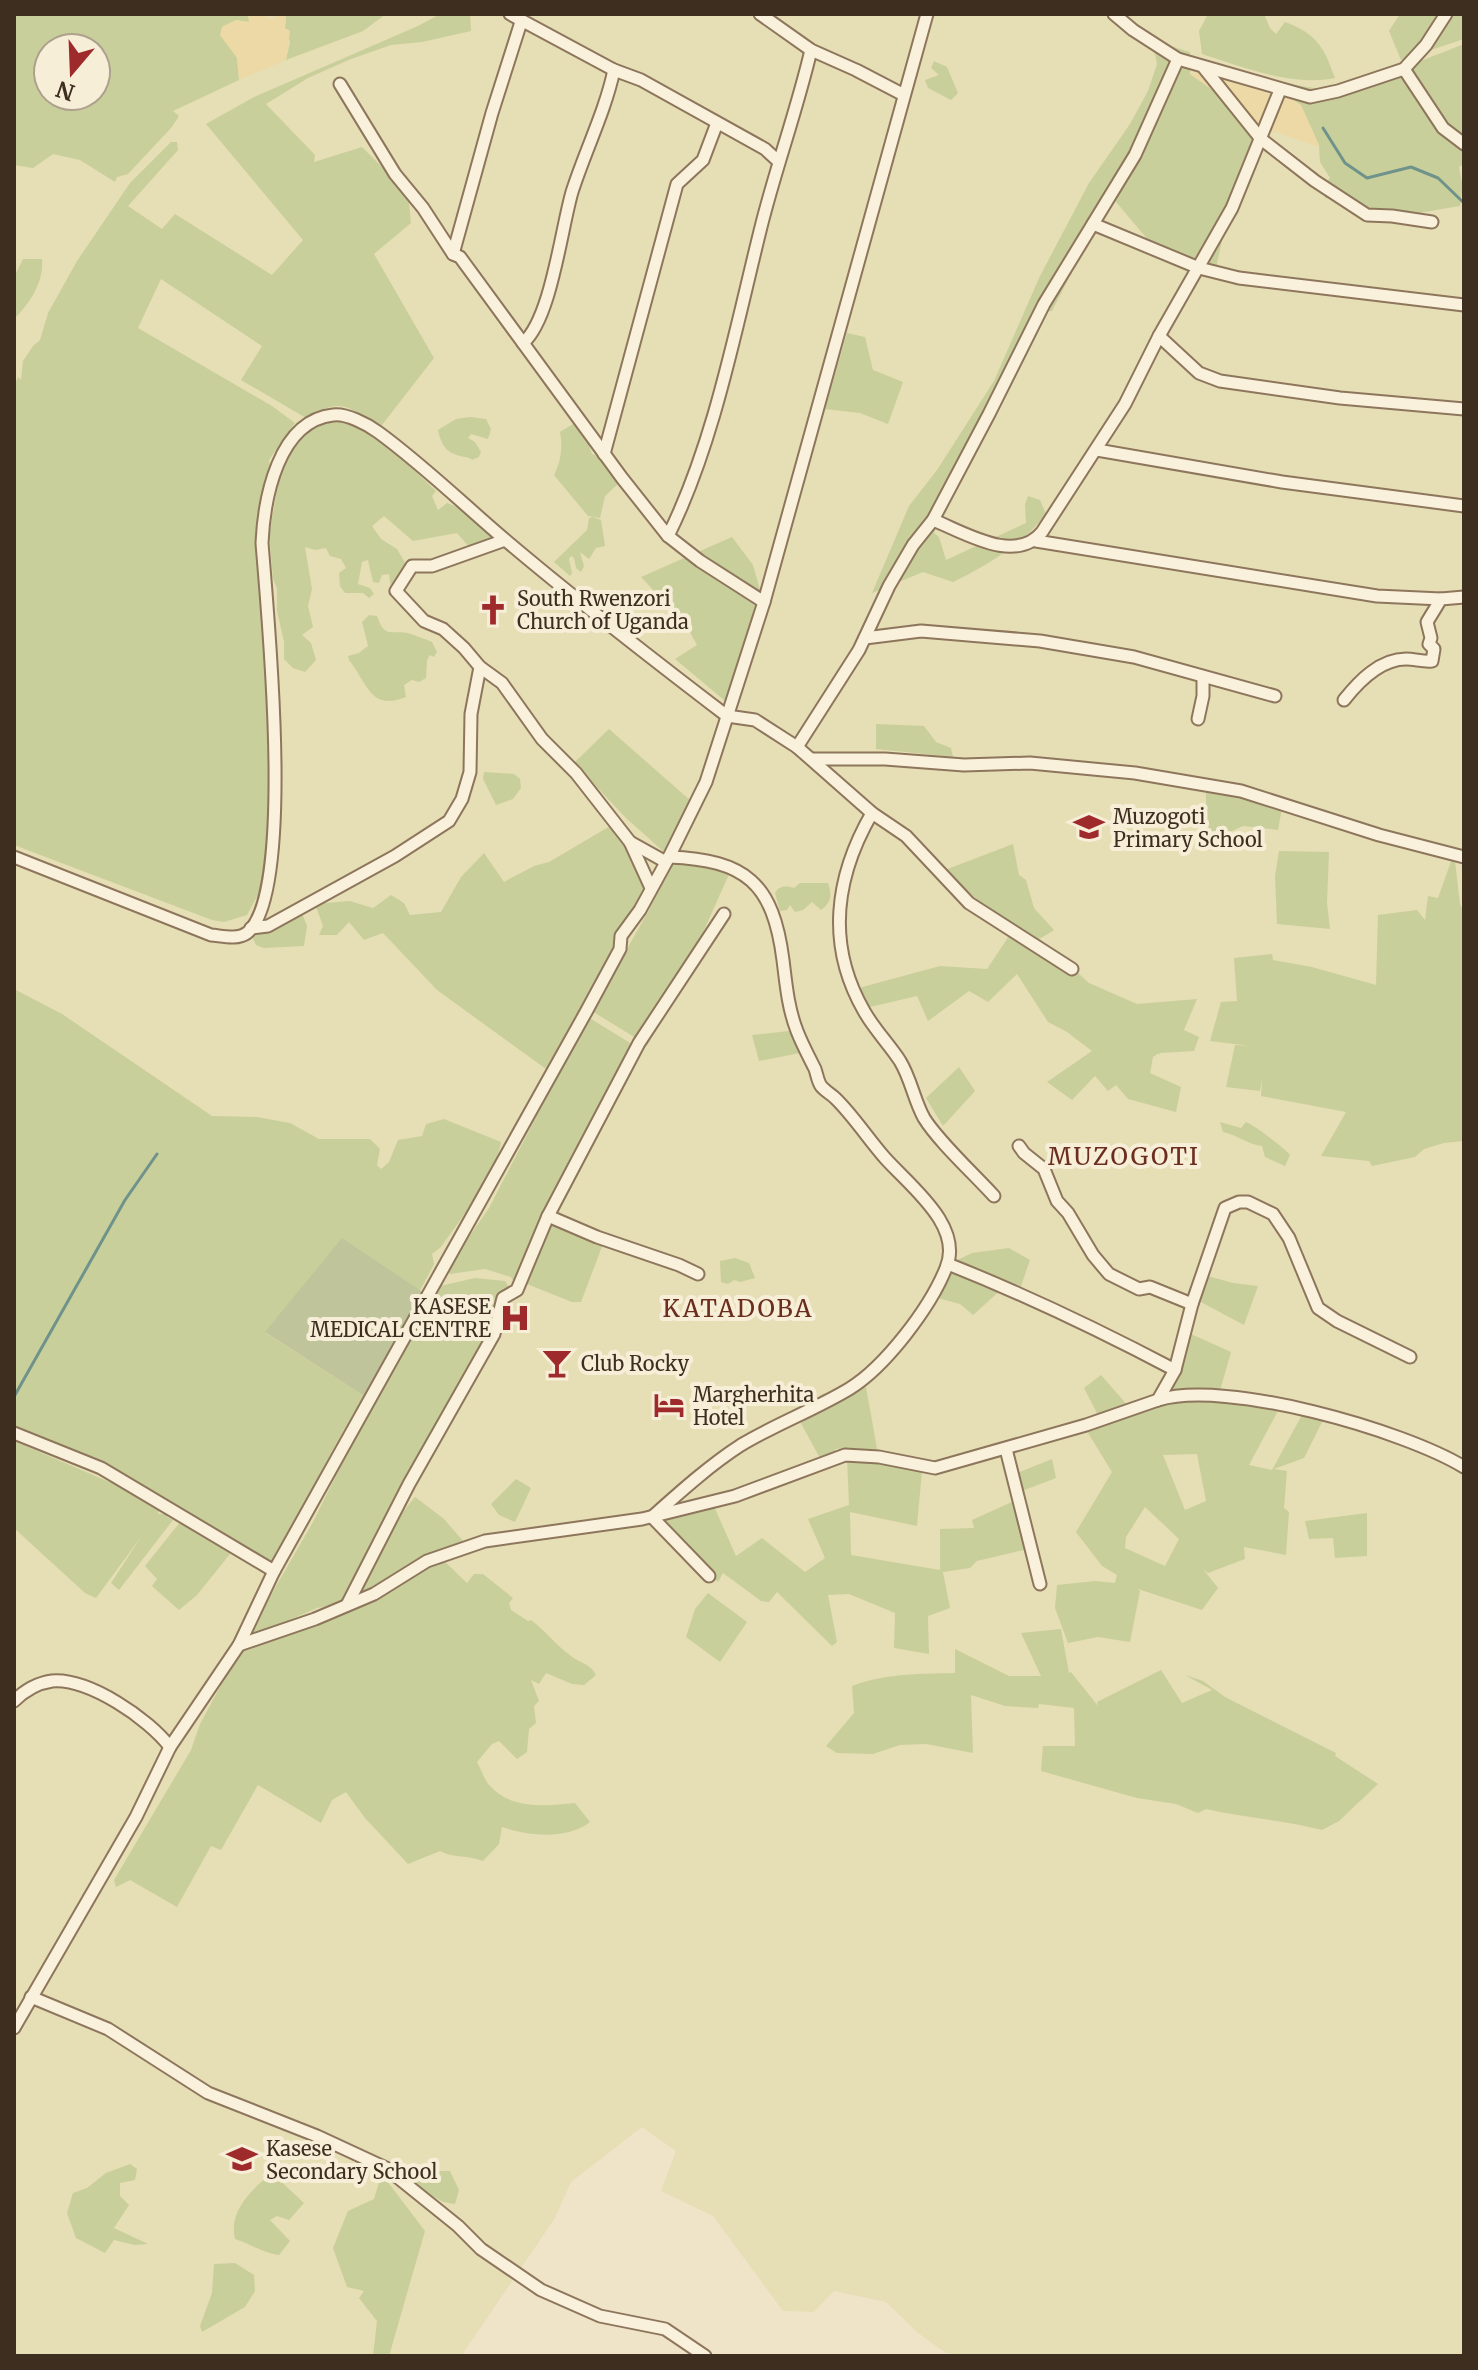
<svg xmlns="http://www.w3.org/2000/svg" width="1478" height="2370" viewBox="0 0 1478 2370" font-family="Merriweather,serif">
	<rect width="100%" height="100%" fill="#f0e4c8"/>
	<path fill="#e6deb5" fill-rule="evenodd" d="M14 14H1464V2356H966L946 2353 918 2333 886 2302 834 2291 814 2312 783 2311 713 2216 661 2191 676 2151 642 2127 571 2182 555 2218 462 2355 14 2356ZM48 48H96V96H48Z"/>
	<g fill="#c9cf9b" fill-rule="evenodd">
		<path d="M14 14H248L249 22 236 20 222 27 237 58 239 80 173 111 179 116 171 128 128 174 117 177 115 182 80 160 53 154 33 168 14 165ZM48 48H96V96H48Z"/>
		<path d="M284 14H386L363 31 286 60 290 42 285 28 286 16Z"/>
		<path d="M440 14H470L471 31 422 42 391 45 351 59 308 78 266 104 315 155 314 162 362 147 408 193 411 223 374 254 434 358 375 434C354 403 339 398 306 418L241 380 262 346 161 279 138 328 272 406 295 423 269 460 270 467 263 493 259 526 272 693 273 835 260 891 247 915 224 922 212 920 14 845 15 384 18 377 21 380 23 361 33 346 40 340 48 313 77 261 130 183 171 142H177L178 150 128 206 162 229 175 214 272 275 303 240 206 124 254 97 418 26Z"/>
		<path d="M1208 14H1264L1270 28 1276 34 1285 22C1317 34 1324 47 1335 78 1292 87 1243 67 1202 54L1199 31Z"/>
		<path d="M1400 14H1464V39L1401 60 1389 31Z"/>
		<path d="M1141 37 1190 52V74L1241 110 1255 140 1225 227 1214 277 1160 254 1111 196 1052 311 1038 312 934 533 939 537 946 560 1026 523 1025 504 1028 496 1040 500 1046 514C1023 544 986 566 953 582L923 572 872 593 909 506 937 470 994 381 1040 276 1089 183 1130 124 1148 91 1157 64 1154 49Z"/>
		<path d="M1464 44V164L1459 167 1464 194 1462 191 1460 206 1400 216 1380 213 1361 204 1325 198 1324 184 1330 178 1320 162 1319 147 1256 83 1253 77C1273 80 1294 86 1315 88 1349 92 1430 57 1464 44Z"/>
		<path d="M934 61 947 67 958 93 951 100 928 88 925 80 939 75 931 68Z"/>
		<path d="M23 259H42C44 282 30 303 14 319V277Z"/>
		<path d="M847 333 865 337 873 370 903 382 888 424 860 413 825 409Z"/>
		<path d="M342 417C380 438 405 461 436 491L432 496 438 510 447 503 460 508 500 537 470 548 457 533 413 541 384 516 372 526 381 539 397 549 407 566 391 589 389 574 382 575 379 583 373 582 368 560 362 562 358 584 370 588 374 594 369 598 363 593H345L340 586 339 573 346 568 341 559 330 556 326 548 315 550 305 547 312 589 308 606 313 627 302 635 311 643 316 660 305 672 293 668 284 659V642L277 611V589L273 578 269 535 282 462 306 428Z"/>
		<path d="M470 417 486 419 491 429 488 439 471 434 468 438 475 442 481 452 479 457C467 462 477 459 465 457 448 454 442 448 438 430L456 419Z"/>
		<path d="M578 421 584 430 592 454 605 458 619 483 605 496 600 518 588 516 554 475C561 462 563 446 560 432Z"/>
		<path d="M593 517 601 520 605 546 596 548 589 559 580 552 584 566 581 572 576 568 574 558 571 556 569 559 572 573 570 576 554 562 587 530 589 518Z"/>
		<path d="M732 537 753 565 762 597 730 701 724 700 675 659 697 645 686 625 641 577Z"/>
		<path d="M369 615 377 616C385 638 388 630 407 633 415 635 424 639 432 642L437 652 434 657 430 655 427 660 426 678 419 682 412 680 404 685 406 697C370 712 367 682 349 660L348 656 359 653 368 646 362 622Z"/>
		<path d="M876 724 924 726 936 742 951 748 953 757 876 749Z"/>
		<path d="M609 729 691 801 664 852 625 817 574 763Z"/>
		<path d="M484 772 514 774 520 779 521 788 513 799 496 805 483 779Z"/>
		<path d="M1206 791H1234L1282 808 1278 830 1243 826 1230 832 1206 831Z"/>
		<path d="M617 822 641 871 646 894 546 1069 437 990 383 933 364 940 349 922 337 935H319L323 926 315 904 350 901 373 908 391 895 404 903 410 915 441 912 461 877 484 853 504 882 534 866 549 862Z"/>
		<path d="M1013 844 1019 875 1026 880 1034 908 1054 930 1038 940 994 915 945 870Z"/>
		<path d="M1279 851 1329 852 1327 903 1330 929 1277 924 1275 876Z"/>
		<path d="M1454 853 1460 904 1464 913V1145L1463 1141 1444 1143 1424 1149 1415 1157 1372 1166 1369 1161 1321 1156 1346 1112 1261 1096 1262 1078 1260 1091 1226 1087 1235 1045 1251 1046 1210 1041 1221 1002 1237 1001 1234 958 1272 954 1273 960 1312 967 1376 985 1378 915 1417 910 1425 920 1428 896 1438 898Z"/>
		<path d="M715 856 734 863 668 1011 647 1045 592 1011 649 910 673 859Z"/>
		<path d="M800 883H828C832 895 832 902 821 910L812 902 803 910 795 912 790 905 787 910 780 911 775 893C780 885 786 886 794 888Z"/>
		<path d="M299 905 307 926 304 946 264 948 256 945 250 932Z"/>
		<path d="M1013 930 1069 965 1089 983 1137 1004 1197 999 1184 1030 1199 1037 1194 1051 1160 1053V1056L1159 1053 1153 1057 1150 1073 1181 1087 1176 1112 1128 1099 1116 1085 1108 1091 1095 1076 1072 1100 1047 1082 1092 1051 1067 1032 1048 1022 1017 974 988 1002 969 991 928 1021 917 996 870 1007 855 989 940 966 987 969Z"/>
		<path d="M14 989 62 1014 212 1116 257 1117 290 1123 319 1139H370L380 1149 377 1165 381 1169 389 1162 398 1140 422 1136 426 1124 444 1119 501 1142C494 1181 463 1215 441 1247L432 1254 434 1264 405 1319 266 1333 364 1396C330 1451 302 1506 278 1565L120 1473 14 1429Z"/>
		<path d="M588 1017 643 1051 554 1221 603 1244 581 1302H572L527 1284 522 1295 511 1277 485 1269 450 1274 448 1272 449 1266 489 1208Z"/>
		<path d="M798 1030 805 1052 759 1061 752 1035Z"/>
		<path d="M959 1067 975 1091 943 1126 926 1098Z"/>
		<path d="M1220 1122 1241 1128 1246 1122C1254 1125 1283 1147 1290 1155L1285 1166 1265 1157 1262 1146C1247 1144 1238 1135 1223 1132Z"/>
		<path d="M1009 1248 1030 1260 1020 1289 951 1263 972 1253Z"/>
		<path d="M735 1258 749 1263 755 1278 740 1282 734 1280 728 1284 721 1282 720 1261Z"/>
		<path d="M950 1268 1003 1288 973 1315 960 1304 934 1297Z"/>
		<path d="M1208 1276 1233 1283 1258 1286 1244 1325 1199 1301Z"/>
		<path d="M475 1278 505 1281 512 1292 508 1304 346 1603 317 1608 245 1640 313 1522 353 1441 429 1303 440 1286Z"/>
		<path d="M1191 1334 1231 1352 1219 1394 1174 1392 1164 1397 1179 1368Z"/>
		<path d="M1101 1375 1129 1407 1099 1417 1084 1388Z"/>
		<path d="M866 1387 878 1454 855 1448 835 1449 837 1452 821 1460 797 1416 822 1394Z"/>
		<path d="M1176 1397 1280 1407 1249 1465 1272 1470 1303 1413 1324 1418 1304 1458 1274 1469 1287 1471 1284 1508 1289 1512 1286 1555 1244 1547 1245 1559 1208 1573 1203 1569 1218 1588 1202 1610 1138 1589 1140 1591 1130 1642 1098 1637 1068 1643 1055 1608 1057 1585 1095 1581 1115 1583 1117 1575 1102 1566 1076 1532 1112 1472 1085 1428 1151 1409ZM1197 1454 1206 1501 1185 1510 1163 1455ZM1145 1507 1179 1539 1165 1566 1125 1548 1126 1537Z"/>
		<path d="M14 1441 142 1496 160 1507 158 1514 169 1513 167 1517 173 1520 119 1590 111 1583 141 1537 96 1598 85 1593 14 1528Z"/>
		<path d="M847 1457 881 1460 922 1471 917 1526 850 1512 851 1555 940 1570V1529L974 1528 972 1520 1014 1501 1028 1549 977 1561 970 1568 943 1572 950 1608 928 1616 929 1654 894 1648 895 1613 849 1594 828 1595 837 1642 832 1646 777 1592 769 1602 761 1601 723 1573 718 1582 657 1518 713 1504 736 1556 762 1538 805 1572 825 1558 808 1519 849 1505Z"/>
		<path d="M1052 1459 1056 1478 1019 1492 1015 1474Z"/>
		<path d="M516 1479 531 1488 515 1522 499 1515 491 1504Z"/>
		<path d="M415 1497 444 1519 463 1541 424 1558 373 1591 353 1600 398 1518Z"/>
		<path d="M1367 1513V1556L1335 1558 1333 1538 1309 1539 1305 1521Z"/>
		<path d="M181 1521 234 1549 197 1595 179 1610 152 1586 157 1579 145 1566Z"/>
		<path d="M441 1558 467 1583 474 1574H483L513 1598 509 1603 511 1610 528 1621 531 1620C547 1632 556 1645 571 1656 581 1664 590 1663 596 1675L584 1685 572 1684 546 1673 539 1684 531 1680 539 1701 534 1706 536 1723 529 1729 527 1752 517 1759 499 1741 492 1744 477 1762C481 1769 484 1779 489 1785 511 1810 546 1806 575 1803L590 1822C567 1840 528 1836 502 1827L499 1844 483 1861C469 1855 452 1858 440 1851L408 1864 365 1818 346 1792 332 1800 321 1823 258 1785 221 1850 211 1846 177 1907 130 1880 116 1887 114 1880 191 1750 200 1724 241 1648 257 1643Z"/>
		<path d="M708 1593 747 1622 720 1662 686 1637 695 1609Z"/>
		<path d="M1061 1629 1069 1673 1071 1672 1098 1706 1097 1702 1161 1670 1182 1703 1212 1690 1185 1675 1203 1681 1225 1697 1336 1753 1335 1756 1378 1784 1339 1821 1322 1830C1283 1820 1245 1818 1206 1809L1198 1813 1176 1804 1137 1798 1041 1771 1043 1746H1075L1074 1708 1039 1704 1038 1708 1005 1706 971 1695 973 1753 926 1744 900 1745 873 1754 837 1753 826 1746 854 1713 852 1686C886 1673 919 1674 955 1673V1649L1009 1676H1041L1021 1633Z"/>
		<path d="M130 2164 137 2169 135 2180 120 2183V2196L129 2205 114 2228 148 2244 135 2245 114 2240 105 2253 76 2238 67 2213 73 2193 87 2188 106 2173Z"/>
		<path d="M439 2171H450L459 2190 455 2204 443 2202 404 2179 411 2175 422 2183 436 2180Z"/>
		<path d="M272 2173 304 2203 289 2220 277 2216 270 2220 290 2241 279 2255C263 2253 251 2244 235 2239 228 2211 252 2189 272 2173Z"/>
		<path d="M384 2177 425 2231 389 2356H373L377 2321 359 2298 364 2291 347 2287 333 2248 348 2211 374 2199 380 2179Z"/>
		<path d="M235 2263 254 2275 255 2291 245 2307 202 2332 200 2326 212 2293 214 2264Z"/>
	</g>
	<g fill="#ecd9a5">
		<path d="M248 14H265L267 19H274L276 16 284 14 286 16 285 28 290 31 286 60 239 80 237 58 220 35 222 27 236 20 249 22Z"/>
		<path d="M1220 68 1256 83 1265 92 1278 89 1301 105 1320 147 1269 130 1255 140 1241 110 1190 74Z"/>
	</g>
	<path fill="#bfc49a" d="M342 1238 424 1293 364 1396 265 1332Z"/>
	<g fill="none" stroke-linecap="round" stroke-linejoin="round">
		<g stroke="#6f938a" stroke-width="3">
			<path d="M1323 128 1345 163 1367 178 1411 167 1438 178 1464 203"/>
			<path d="M15 1395 125 1200 157 1154"/>
		</g>
		<g stroke="#8d765c" stroke-width="15">
			<g id="minor">
				<path d="M510 14 614 70 641 80 765 149 778 161"/>
				<path d="M760 14 811 50 856 70 904 95"/>
				<path d="M1114 14 1133 30 1178 59 1310 97 1338 91 1404 69 1426 45 1446 14"/>
				<path d="M1204 68 1261 139 1315 181 1367 215 1392 216 1432 222"/>
				<path d="M1404 69 1443 128 1464 144"/>
				<path d="M340 84 395 174 423 208 453 254 460 257 622 478 668 536 700 561 764 602"/>
				<path d="M1093 224 1199 268 1239 278 1464 305"/>
				<path d="M453 254 492 113 521 22"/>
				<path d="M1159 336 1199 373 1220 381 1340 398 1464 409"/>
				<path d="M523 343C551 319 561 230 572 192 585 151 605 112 614 70"/>
				<path d="M1097 450 1282 482 1464 506"/>
				<path d="M604 454 677 184 703 160 717 123"/>
				<path d="M933 520C964 532 1015 565 1042 532L1125 404 1159 336 1232 208 1280 90"/>
				<path d="M668 536C714 444 736 327 761 227 776 167 797 110 811 50"/>
				<path d="M505 540 432 566H412L396 591 424 621 443 629 464 648 480 667 502 683 542 739 576 773 630 842 651 888"/>
				<path d="M1036 541 1377 596 1441 599"/>
				<path d="M865 638 921 631 1040 641 1134 657 1275 696"/>
				<path d="M1344 700C1359 681 1380 659 1406 659 1415 659 1423 662 1432 661L1434 649 1429 644 1431 638 1427 622 1441 599 1464 597"/>
				<path d="M1198 719 1203 696V677"/>
				<path d="M797 747 859 650 889 586 913 545 933 520 989 414 1044 304 1135 155 1178 59"/>
				<path d="M813 759H885L964 765 1030 763 1135 773 1241 791 1379 835 1464 857"/>
				<path d="M872 813C835 877 826 945 864 1011 874 1029 889 1044 900 1061 911 1079 914 1100 924 1118 938 1141 974 1174 994 1196"/>
				<path d="M630 842 666 862"/>
				<path d="M14 857 211 935C223 936 237 940 247 933 296 894 267 609 262 543 264 499 278 421 333 415 346 413 367 424 378 432 422 464 462 503 503 538 576 600 651 658 727 716L755 720 797 747 872 813 906 836 969 903 1072 969"/>
				<path d="M669 857C746 860 773 883 783 960 786 984 788 1008 797 1031 802 1044 809 1057 815 1069 817 1075 818 1082 821 1086 825 1091 831 1094 835 1098 852 1114 869 1140 885 1158 910 1186 964 1226 946 1268 930 1308 885 1367 849 1389 814 1410 776 1424 741 1445 710 1465 680 1492 652 1517L709 1576"/>
				<path d="M251 928 268 926 395 856 449 821 462 799 470 772 471 714 480 667"/>
				<path d="M1019 1146 1024 1153 1044 1169 1057 1201 1068 1213 1093 1255 1109 1274 1139 1289 1150 1287 1192 1304"/>
				<path d="M548 1216 597 1237 679 1265 698 1274"/>
				<path d="M948 1264C1026 1295 1101 1331 1175 1370"/>
				<path d="M1158 1400C1226 1379 1403 1430 1464 1467"/>
				<path d="M14 1433 101 1468 274 1571"/>
				<path d="M1006 1449 1040 1584"/>
				<path d="M347 1605 409 1484 494 1334 503 1298 517 1290 548 1216 639 1043 724 914"/>
				<path d="M239 1645 315 1619 374 1594 427 1561 485 1541 642 1519 735 1496 845 1455 879 1457 935 1468 1086 1425 1158 1400 1175 1370 1192 1304 1225 1208 1239 1202H1248L1273 1214 1289 1238 1318 1308 1337 1321 1410 1357"/>
				<path d="M14 1701C24 1691 38 1683 52 1681 89 1678 149 1719 170 1747"/>
				<path d="M31 1997 108 2029 208 2093 317 2136 386 2168 458 2226 481 2249 541 2290 600 2316 665 2329 705 2356"/>
				<path d="M14 2028 136 1817 170 1747 239 1645 274 1571 586 1012 620 949 621 936 640 910 669 857 706 782 764 602 927 14"/>
			</g>
		</g>
		<use href="#minor" stroke="#faf1dc" stroke-width="11"/>
	</g>
	<defs>
		<g id="church-bare" transform="scale(2.4)"><path d="M-1.2-6h2.4v3.5h3.3v2.4h-3.3V6h-2.4V-.1h-3.3v-2.4h3.3Z" fill="#9e2a2b" stroke="#f7eed8" stroke-width="2.5" paint-order="stroke"/></g>
		<g id="school-bare" transform="scale(2.4)"><path d="M0-5L7-2L0 1L-7-2ZM-4 1L0 2.5L4 1V4Q0 6-4 4Z" fill="#9e2a2b" stroke="#f7eed8" stroke-width="2.5" paint-order="stroke"/></g>
		<g id="hospital-bare" transform="scale(2.4)"><path d="M-5-5h3v3.5h4V-5h3V5h-3V1.5h-4V5h-3Z" fill="#9e2a2b" stroke="#f7eed8" stroke-width="2.5" paint-order="stroke"/></g>
		<g id="bar-bare" transform="scale(2.4)"><path d="M-6-5H6L.8 .8V4.5H3.5V6h-7V4.5H-.8V.8Z" fill="#9e2a2b" stroke="#f7eed8" stroke-width="2.5" paint-order="stroke"/></g>
		<g id="hotel-bare" transform="scale(2.4)"><path d="M-6-4.5h1.5V1H6V5H4.5V3h-9V5H-6ZM-4 0a1.8 1.8 0 1 1 3.6 0ZM.5 0V-2.5h3Q6-2.5 6 0Z" fill="#9e2a2b" stroke="#f7eed8" stroke-width="2.5" paint-order="stroke"/></g>
	</defs>
	<g fill-rule="evenodd">
		<use href="#church-bare" x="493" y="610"/>
		<use href="#school-bare" x="1089" y="827"/>
		<use href="#hospital-bare" x="515" y="1318"/>
		<use href="#bar-bare" x="557" y="1363"/>
		<use href="#hotel-bare" x="669" y="1405"/>
		<use href="#school-bare" x="242" y="2159"/>
	</g>
	<g text-anchor="middle" dominant-baseline="central" stroke-width="8" stroke-linejoin="round" paint-order="stroke">
		<g font-size="20" fill="#3d2e20" stroke="#f7eed8" text-anchor="start">
			<text x="517" y="598">South Rwenzori<tspan x="517" dy="23">Church of Uganda</tspan></text>
			<text x="1113" y="816">Muzogoti<tspan x="1113" dy="23">Primary School</tspan></text>
			<text x="491" y="1306" text-anchor="end">KASESE<tspan x="491" dy="23">MEDICAL CENTRE</tspan></text>
			<text x="581" y="1363">Club Rocky</text>
			<text x="693" y="1394">Margherhita<tspan x="693" dy="23">Hotel</tspan></text>
			<text x="266" y="2148">Kasese<tspan x="266" dy="23">Secondary School</tspan></text>
		</g>
		<g font-size="24" letter-spacing="2" fill="#6b2e1e" stroke="#f7eed8">
			<text x="1124" y="1156">MUZOGOTI</text>
			<text x="738" y="1308">KATADOBA</text>
		</g>
	</g>
	<rect width="1478" height="2370" fill="none" stroke="#3d2e20" stroke-width="32"/>
	<g transform="translate(72 72) rotate(199)"><circle r="38" fill="#f7eed8" stroke="#ada18e" stroke-width="2"/>
	<path d="M0-6L14 30L0 20L-14 30Z" fill="#9e2a2b"/>
	<text y="-12" font-size="22" font-weight="bold" text-anchor="middle" fill="#3d2e20">N</text>
	</g>
</svg>
